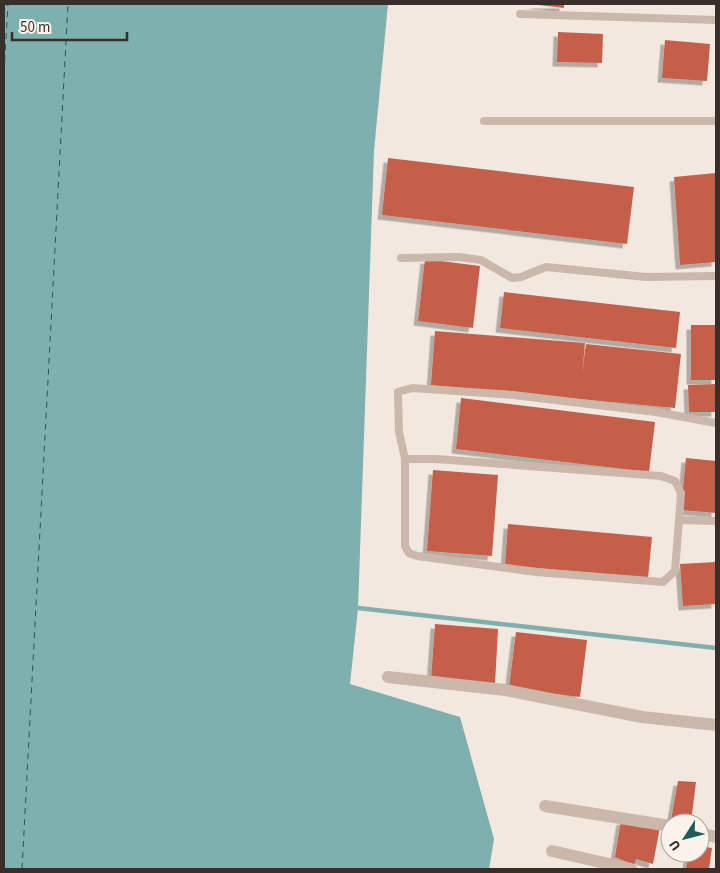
<svg xmlns="http://www.w3.org/2000/svg" width="720" height="873" viewBox="0 0 720 873" font-family="'Source Sans 3',sans-serif">
	<defs>
		<filter id="shadow"><feDropShadow dx="-4.5" dy="4.5" stdDeviation="0" flood-color="#0004"/></filter>
	</defs>
	<rect width="100%" height="100%" fill="#f3e8df"/>
	<path fill="#7eb0af" d="M4 4H388L374 151 358 608 350 684 460 717 494 839 489 869H4Z"/>
	<g fill="none" stroke-linecap="round" stroke-linejoin="round">
		<path stroke="#7eb0af" stroke-width="4.5" d="M358 608 716 648"/>
		<g stroke="#1f5b5a" stroke-width="1" stroke-dasharray="6 5" stroke-linecap="butt">
			<path d="M4 72 8 4"/>
			<path d="M22 869 68 4"/>
		</g>
	</g>
	<g fill="#c65e4a" filter="url(#shadow)">
		<path d="M530 4H564V8Z"/>
		<path d="M558 32 603 34 602 63 557 62Z"/>
		<path d="M665 40 710 44 707 81 662 78Z"/>
		<path d="M388 158 634 187 627 244 382 215Z"/>
		<path d="M716 173V262L680 265 674 177Z"/>
		<path d="M425 259 480 266 473 328 418 321Z"/>
		<path d="M504 292 680 312 676 348 500 328Z"/>
		<rect x="691" y="325" width="25" height="55"/>
		<path d="M435 331 585 343 582 375 586 344 681 354 675 408 431 385Z"/>
		<path d="M716 384V412H689L688 385Z"/>
		<path d="M461 398 655 422 649 472 456 449Z"/>
		<path d="M686 458 716 461V513L681 510Z"/>
		<path d="M433 470 498 475 492 556 427 551Z"/>
		<path d="M508 524 652 537 648 578 505 565Z"/>
		<path d="M716 562V604L683 606 680 564Z"/>
		<path d="M435 624 498 629 495 684 431 680Z"/>
		<path d="M516 632 587 640 580 697 509 688Z"/>
		<path d="M678 781 696 782 691 822 671 820Z"/>
		<path d="M621 820 660 827 653 864 636 859 634 865 615 857Z"/>
		<path d="M700 846 712 848 709 869H686L689 853H700Z"/>
	</g>
	<g fill="none" stroke-linecap="round" stroke-linejoin="round">
		<g stroke="#ccb7ab" stroke-width="8">
			<path d="M520 14 716 20"/>
			<path d="M484 121H716"/>
			<path d="M401 258 459 257 481 260 512 278 521 277 546 267 646 277 716 276"/>
			<path d="M405 459V546L409 553 417 556 536 572 663 582 675 571 679 520 716 521"/>
			<path d="M679 520 681 493 675 481 661 476 436 459H405L399 432 398 392 412 388 513 395 656 412 716 423"/>
		</g>
		<g stroke="#ccb7ab" stroke-width="12">
			<path d="M388 677 505 690 642 717 716 725"/>
			<path d="M545 806 670 826"/>
			<path d="M700 833 716 837"/>
			<path d="M552 851 631 869"/>
		</g>
	</g>
	<rect width="720" height="873" fill="none" stroke="#392e2a" stroke-width="10"/>
	<g transform="translate(685 838) rotate(234)"><circle r="24" fill="#faf3ec" stroke="#ada49e"/>
	<path d="M0-4L9 19L0 12L-9 19Z" fill="#1f5b5a"/>
	<text y="-8" font-size="14" font-weight="bold" text-anchor="middle" fill="#392e2a">U</text>
	</g>
	<path d="M12 32v8h115v-8" fill="none" stroke="#392e2a" stroke-width="2.5"/>
	<text x="20" y="32" font-size="15" fill="#392e2a" stroke="#faf3ec" stroke-width="4" paint-order="stroke">50 m</text>
</svg>
